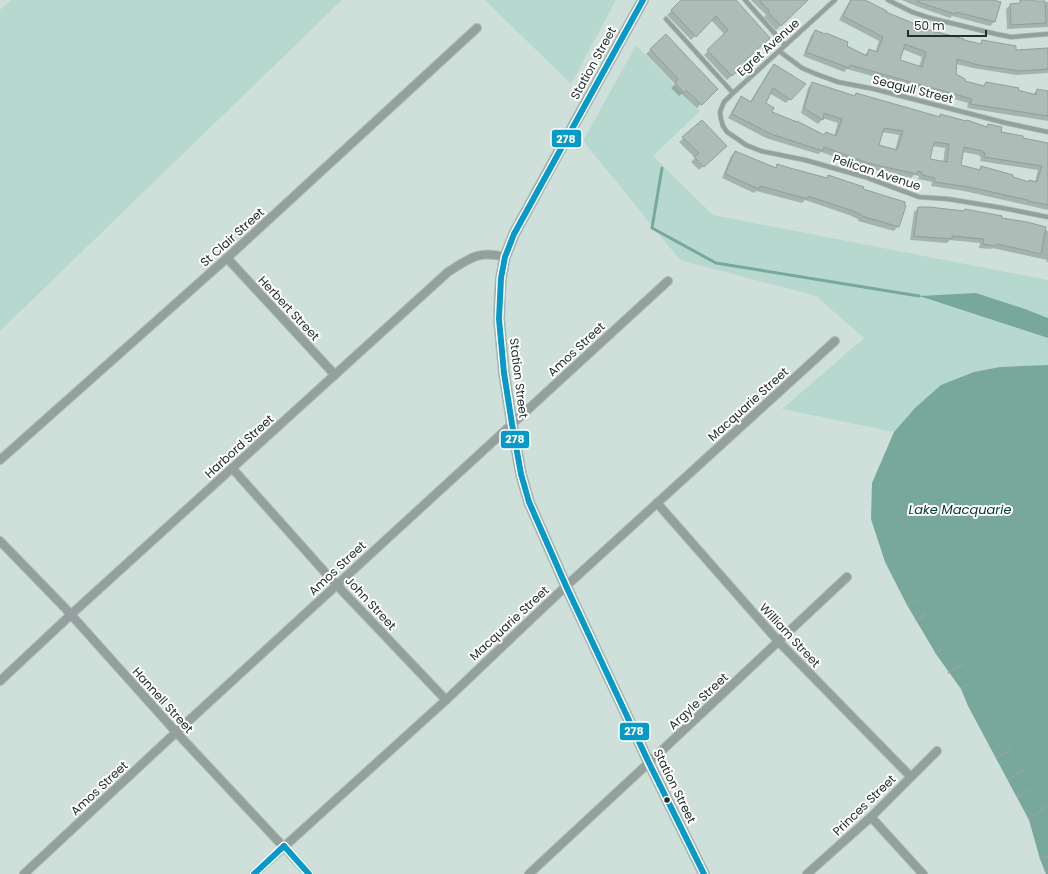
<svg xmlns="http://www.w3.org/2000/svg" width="1048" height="874" viewBox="0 0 1048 874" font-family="Poppins,sans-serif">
	<rect width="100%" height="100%" fill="#cfe0da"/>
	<g fill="#b7d8ce">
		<path d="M11 0H342L0 331V10Z"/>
		<path d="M485 0H616L571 84Z"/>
		<path d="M636 45 700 111 653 156 713 215 1048 280V318L1025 309 920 297 1048 338V365L1000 367 915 408 894 432 782 409 864 338 816 296 680 260 583 141Z"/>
	</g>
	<g fill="#78a89b">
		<path d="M976 293 1025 309 1048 318V338L919 296Z"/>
		<path d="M1048 365V874H1046L1040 859 1029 820 968 706 961 689 936 654 907 605 885 562 871 519 872 483 894 432 915 408 941 385 974 372 1000 367Z"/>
	</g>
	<g fill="#0003" fill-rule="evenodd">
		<path d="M683 0H734L744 61 741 67 727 80 704 55 725 35 711 20 691 40 667 15Z"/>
		<path d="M751 0H807L776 30 764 17 766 15Z"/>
		<path d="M850 0H863L885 13 936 34 979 45 982 41 1015 51 1048 49V73L1016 75 973 68 956 64 955 75 964 81 983 86 986 83 1033 94 1037 90 1048 92V121L967 108 968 103 847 69 844 72 803 56 811 36 815 31 864 56 869 50 875 53 879 41 839 20ZM902 49 922 57 919 67 899 60Z"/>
		<path d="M902 0H989L994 22 990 26 952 16 950 18 916 6Z"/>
		<path d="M1048 2V27L1007 29 1006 9 1011 5Z"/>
		<path d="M666 35 717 89 697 108 682 94 679 96 671 88 675 84 646 54Z"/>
		<path d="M774 65 805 84 786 103 769 93 764 104 771 112 824 136H834L838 123 822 118V120L818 124 801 113 808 88 812 83 853 97 856 94 938 118 941 115 986 127 988 125 1000 133 1022 139 1048 144V210L964 191 931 186 932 182 918 179 919 176 914 175 911 178 867 168 821 152 818 154 766 138 728 118 737 102 741 98 750 102 770 69ZM882 132 899 135 895 151 878 146ZM932 146 945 148 943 163 929 160ZM962 152 979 155V156L981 157 980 161 1038 170 1035 182 1029 181 1028 183 982 167 978 170 960 166Z"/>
		<path d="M702 121 722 150 699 170 691 162 695 158 679 142Z"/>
		<path d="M735 152 774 169 778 165 825 179 829 176 898 226 894 231 858 221V219L849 215 805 200 802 203 756 191 754 193 722 178 731 156Z"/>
		<path d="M918 208 1000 219 1048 231V262H1046L1047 260 992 248 991 249 979 248 980 243 950 240 947 243 910 240 914 212Z"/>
	</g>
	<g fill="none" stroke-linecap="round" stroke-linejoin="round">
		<path stroke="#78a89b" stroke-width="3" d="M662 168 652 228 716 263 919 296"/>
	</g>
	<g fill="#aebcb7" stroke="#919e9a" fill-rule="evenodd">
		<path d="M681 0H736L770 38 745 61 747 63 732 76 707 50 728 30 716 16 696 37 671 10Z"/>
		<path d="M759 0H808L781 26 768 12 769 10Z"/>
		<path d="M851 0H865L887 11 886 12 937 33V32L964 39V40L981 44 982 40 1016 46V50L1048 48V69L1020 71 978 65 957 59 956 74 965 79V81L984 86 986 82 1019 88 1018 90 1036 95 1037 89 1048 91V116L970 104 972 99 850 65 849 68 806 52 815 30 825 34 826 33 848 42 847 46 867 56 869 49 877 52 883 37 843 16ZM905 44 926 52 922 67 900 60Z"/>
		<path d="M918 0H993L1001 2 995 22 956 12 955 14 918 2Z"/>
		<path d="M1020 0H1034V1H1045L1046 23 1011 25 1010 4 1020 3Z"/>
		<path d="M666 34 695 65 718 89 702 105 686 90 684 93 675 83 678 79 650 49Z"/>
		<path d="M774 64 806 84 791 100 773 88 766 103 774 108 772 112 797 122V121L824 135 826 132 836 136 842 119 824 113 823 120 804 108 812 82 855 96 856 93 940 117V114L966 121 967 120 987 127 988 124 1002 127 1001 132 1023 136V138L1048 143V205L1028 201V200L969 187 935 182V178L922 175V172L918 171 917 174 871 164 824 147 823 151 771 134 732 114 741 96 751 102ZM884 128 903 131 897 150 879 145ZM934 142 949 144 947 162 930 159ZM964 147 983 151 982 152 985 153 984 157 1042 166 1037 182 1029 180V182L1013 177V175L981 166 980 170 961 165Z"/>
		<path d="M702 120 727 146 704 167 694 157 699 153 682 137Z"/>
		<path d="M735 151 776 168 777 164 790 168 827 178 828 175 864 187 863 189 905 202V206H906L899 227 862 216V215L853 211 808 196V199L760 186 759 189 725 174Z"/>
		<path d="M918 207H929L964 211 965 209 1002 216V218L1027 222 1046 227 1041 254 997 244 996 246 983 244 984 239 952 236V239L914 236Z"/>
	</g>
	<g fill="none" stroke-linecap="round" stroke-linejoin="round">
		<g stroke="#aebbb6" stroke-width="5.5">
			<g id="service">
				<path d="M745 0 785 45"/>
				<path d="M835 0 733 93 724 102 720 112 721 119 723 126 727 132 736 138 746 145 761 151 805 160 865 177 919 197 948 199 1003 208 1048 217"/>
				<path d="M888 0 912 12 930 18 996 34 1011 37 1048 34"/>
				<path d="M666 19 733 93"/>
				<path d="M779 51 802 68 816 74 838 82 874 89 1006 123 1048 132"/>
			</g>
		</g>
		<g stroke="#aebbb6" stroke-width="10">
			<g id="minor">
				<path d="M227 258 335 375"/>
				<path d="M0 460 227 258 477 28"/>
				<path d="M232 468 331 579 446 700"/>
				<path d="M657 503 779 642 911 777"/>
				<path d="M0 541 65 608 176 732 309 874"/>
				<path d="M0 681 77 609 448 272C470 258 479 250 505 257"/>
				<path d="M871 817 923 874"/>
				<path d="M24 874 171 737 668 281"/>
				<path d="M254 874 446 700 566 586 835 341"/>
				<path d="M529 874 656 756 847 577"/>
				<path d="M807 874 871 817 937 751"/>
			</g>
		</g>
		<g stroke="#aebbb6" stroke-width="12">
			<path id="tertiary" d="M643 0 549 170 514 234 505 257 501 278 500 293 499 319 504 373 512 424 521 474 529 502 566 586 649 763 704 874"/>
		</g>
		<g stroke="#99a4a1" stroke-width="2" stroke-dasharray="3 2" stroke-linecap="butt">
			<path d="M907 605 922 598"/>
			<path d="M916 621 926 612"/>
			<path d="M936 654 945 645"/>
			<path d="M948 673 964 663"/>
			<path d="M961 689 971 683"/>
			<path d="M996 758 1011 749"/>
			<path d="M1008 780 1023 770"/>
			<path d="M1017 797 1030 789"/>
			<path d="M1029 820 1048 803"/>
			<path d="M1040 859 1048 856"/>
			<path d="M1045 872 1048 870"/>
		</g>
		<use href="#service" stroke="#94a09d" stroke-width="4"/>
		<use href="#minor" stroke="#94a09d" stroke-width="8"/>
		<use href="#tertiary" stroke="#94a09d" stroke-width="10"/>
		<g stroke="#fff" stroke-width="9">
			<g id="bus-1">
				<path d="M643 0 514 234 505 257 501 278 499 319 504 373 512 424 521 474 529 502 566 586 649 763 704 874"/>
				<path d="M284 846 309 874"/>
				<path d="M254 874 284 846"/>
			</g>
		</g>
		<use href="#bus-1" stroke="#079ac8" stroke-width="6"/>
	</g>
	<circle fill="#232f2c" stroke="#fff" stroke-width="1.5" cx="667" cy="800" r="3.5"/>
	<g text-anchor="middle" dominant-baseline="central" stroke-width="4" stroke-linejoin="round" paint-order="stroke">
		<g font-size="12" fill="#232f2c" stroke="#fff">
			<text transform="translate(768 47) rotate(-42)">Egret Avenue</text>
			<text transform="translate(593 63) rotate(-61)">Station Street</text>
			<text transform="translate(913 89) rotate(14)">Seagull Street</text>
			<text transform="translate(877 172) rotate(18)">Pelican Avenue</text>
			<text transform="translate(232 237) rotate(-42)">St Clair Street</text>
			<text transform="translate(289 308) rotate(47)">Herbert Street</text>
			<text transform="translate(576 349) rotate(-43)">Amos Street</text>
			<text transform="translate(519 378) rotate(83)">Station Street</text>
			<text transform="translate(748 404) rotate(-42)">Macquarie Street</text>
			<text transform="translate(239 446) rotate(-42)">Harbord Street</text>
			<text transform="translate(337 568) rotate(-43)">Amos Street</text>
			<text transform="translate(371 603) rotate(47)">John Street</text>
			<text transform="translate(509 623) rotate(-43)">Macquarie Street</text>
			<text transform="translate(790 635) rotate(47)">William Street</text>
			<text transform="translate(163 700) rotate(48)">Hannell Street</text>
			<text transform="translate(698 701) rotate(-43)">Argyle Street</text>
			<text transform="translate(675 786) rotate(64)">Station Street</text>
			<text transform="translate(99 788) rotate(-43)">Amos Street</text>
			<text transform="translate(864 805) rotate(-44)">Princes Street</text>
		</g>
		<g font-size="13" font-style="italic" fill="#00392e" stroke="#fff">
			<text x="960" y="509">Lake Macquarie</text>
		</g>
	</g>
	<g stroke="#fff" stroke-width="1.5">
		<rect x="551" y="129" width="31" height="19" rx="4" fill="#079ac8"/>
		<rect x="500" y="430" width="30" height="19" rx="4" fill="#079ac8"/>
		<rect x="619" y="722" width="31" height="19" rx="4" fill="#079ac8"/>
	</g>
	<g font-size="11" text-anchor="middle" font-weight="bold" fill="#fff">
		<text x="566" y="143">278</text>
		<text x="515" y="443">278</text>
		<text x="634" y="735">278</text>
	</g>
	<path d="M908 30v6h78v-6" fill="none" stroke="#232f2c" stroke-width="2"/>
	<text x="914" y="30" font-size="12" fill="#232f2c" stroke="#ffffff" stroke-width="3" paint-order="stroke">50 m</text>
</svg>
